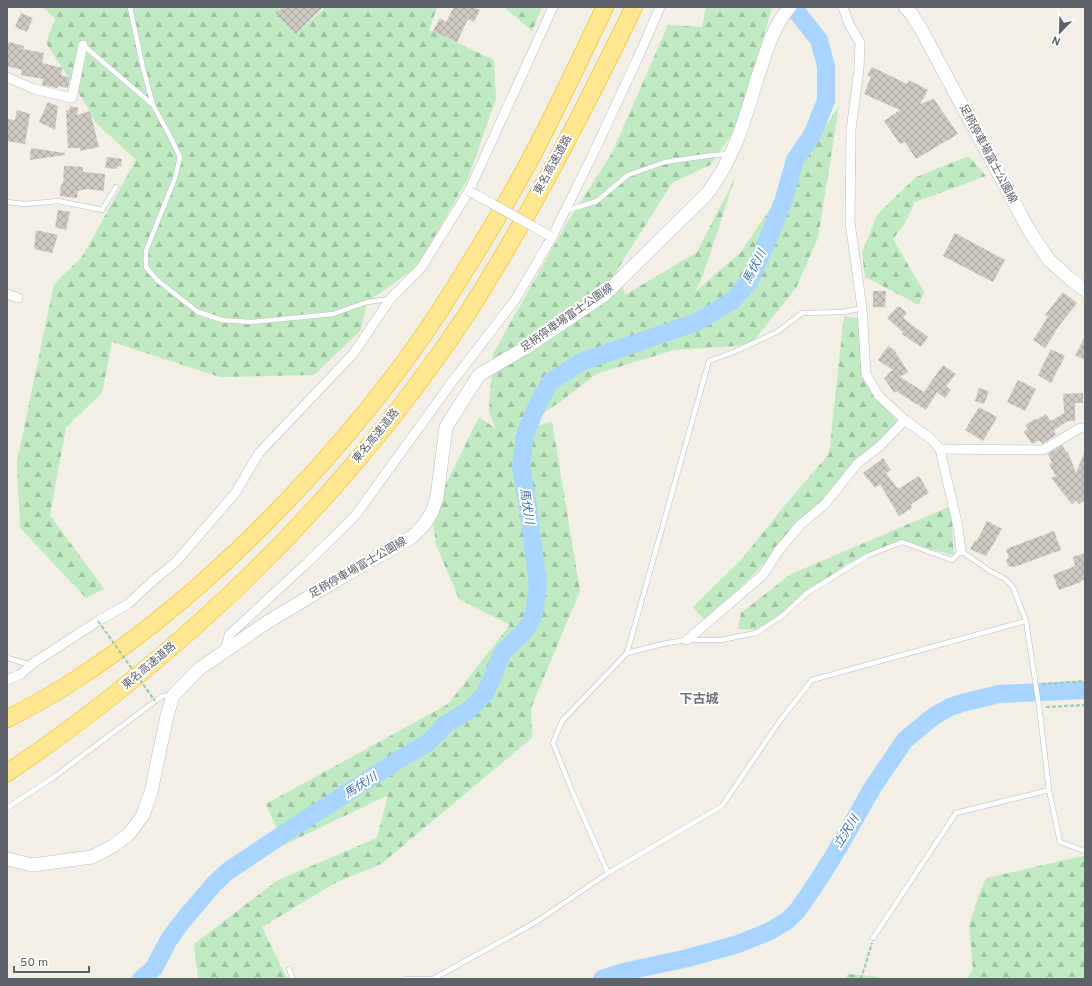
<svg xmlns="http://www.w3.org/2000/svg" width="1092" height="986" viewBox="0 0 1092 986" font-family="Overpass,'Noto Sans JP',sans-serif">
	<defs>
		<pattern id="forest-firs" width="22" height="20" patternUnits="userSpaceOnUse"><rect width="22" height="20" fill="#c0eac2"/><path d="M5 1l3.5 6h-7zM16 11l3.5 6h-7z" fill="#9fc1a1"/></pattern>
		<pattern id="building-cross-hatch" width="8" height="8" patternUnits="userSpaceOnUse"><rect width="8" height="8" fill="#ccc9c3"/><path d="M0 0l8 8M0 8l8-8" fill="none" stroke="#a9a7a2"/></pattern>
	</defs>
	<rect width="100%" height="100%" fill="#f1efe6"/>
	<g fill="url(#forest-firs)">
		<path d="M42 7H278L296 34 326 7H437L429 31H433L494 60 496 99 468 178 418 266 367 302 361 330 314 375 220 377 112 342 102 393 66 427 50 515 104 589 86 598 20 528 17 462 54 284 82 257 136 160 95 122 90 111 46 43 55 18Z"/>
		<path d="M504 7H542L532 31Z"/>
		<path d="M706 7 772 8 735 130 710 165 672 183 617 270 625 295 697 252 735 178 702 278 695 292 741 252 839 106 818 238 796 288 750 345 674 350 596 374 564 399 510 436 552 421 580 591 531 708 532 738 381 864 335 883 262 927 287 979H198L194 944 278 880 377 838 388 795 284 845 266 804 448 704 510 625 459 599 436 545 432 512 479 417 496 429 489 412 493 354 565 226 612 153 668 25 702 27Z"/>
		<path d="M969 156 986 176 915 202 905 223 893 239 924 292 919 305 865 277 862 253 877 215 916 177Z"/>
		<path d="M844 316 863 319 869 387 900 425 707 622 693 607 741 560 786 504 829 454Z"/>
		<path d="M951 506 954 555 905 543 846 564 760 630 738 629 741 613 791 574Z"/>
		<path d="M1083 856 1085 857V979H966L973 970 969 925 980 892 986 878Z"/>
		<path d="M848 974 895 979H844Z"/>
	</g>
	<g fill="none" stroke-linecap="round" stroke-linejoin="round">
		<g stroke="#a8d5ff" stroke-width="18">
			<path d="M141 979 154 968 168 941 181 923 214 884 228 871 297 825 405 756 426 744 439 732 443 726 469 710 485 694 503 652 526 630 534 614 538 585 529 513 521 467 525 435 536 408 550 382 581 362 697 322 732 301 749 282 761 256 783 202 795 160 812 135 826 101V66L819 40 793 7"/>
			<path d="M602 979 623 972 688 958 738 944 770 931 788 920 797 911 811 891 833 857 873 787 905 740 934 716 950 707 962 703 999 694 1085 690"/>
		</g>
	</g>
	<g fill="url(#building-cross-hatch)">
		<path d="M283 7H323L296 34 275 13Z"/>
		<path d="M454 7H474L480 10 474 22 468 19 457 42 433 31 440 18 446 22Z"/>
		<path d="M21 13 33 18 27 32 15 27Z"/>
		<path d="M9 42 24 46 23 49 44 53 42 63 62 68 61 75 70 78 68 88 58 86 57 88 42 85 43 79 21 75 22 70 7 66V46Z"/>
		<path d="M872 67 907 84 909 80 928 90 920 104 934 99 958 134 916 159 905 142 900 144 884 121 900 110 864 94 871 77 867 75Z"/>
		<path d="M48 102 58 106 55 130 39 122Z"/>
		<path d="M70 106 78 108 77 115 90 111 99 147 80 151V148H68L66 110 69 111Z"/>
		<path d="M17 110 30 114 25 144 7 141V119L15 120Z"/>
		<path d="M31 148 65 153V155L30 160Z"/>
		<path d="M107 157 122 159 121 167 118 166 117 169 105 168Z"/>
		<path d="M64 166 83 167V172L105 174 104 191 86 189 78 191 77 198 60 196 61 184H63Z"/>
		<path d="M58 210 70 212 66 230 55 227Z"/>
		<path d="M36 230 58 235 52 253 34 249Z"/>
		<path d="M955 233 1005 260 993 282 943 256Z"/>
		<path d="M873 291H886L885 307H873Z"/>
		<path d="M1063 292 1077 303 1055 331H1056L1045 348 1033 340 1048 317 1045 315Z"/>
		<path d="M897 307H900L907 313 903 318 928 337 921 347 902 334 903 332 887 318Z"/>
		<path d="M1085 337V360L1075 355Z"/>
		<path d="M888 346 894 350 908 372 900 377 924 392 943 365 956 374 946 386 951 390 945 398 937 392 926 410 896 391 894 393 884 378 888 375 887 374 893 370 878 360Z"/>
		<path d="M1051 349 1065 356 1051 383 1038 375Z"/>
		<path d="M1018 380 1036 389 1025 411 1007 402Z"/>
		<path d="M979 388 989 391 984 404 975 401Z"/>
		<path d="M1083 393V403H1075V421H1068L1054 430 1056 435 1042 444 1039 440 1032 444 1024 432 1028 428 1025 425 1035 419 1036 420 1046 414 1051 421 1064 413 1063 394Z"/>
		<path d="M979 407 997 417 983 441 965 430Z"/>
		<path d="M1062 445 1067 453 1068 452 1076 473 1085 451V500L1079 504 1076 500 1072 504 1051 478 1056 476 1049 464 1052 463 1048 454Z"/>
		<path d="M883 458 891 470 886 473 898 489 919 476 929 493 911 504 912 508 899 516 880 484 875 488 863 473Z"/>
		<path d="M987 521 1002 529 986 556 970 549 975 540 977 541Z"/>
		<path d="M1054 531 1061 550 1014 567 1008 566 1006 560 1009 558 1006 549Z"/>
		<path d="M1085 553V579L1081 581V582L1059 590 1053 575 1075 566 1073 557Z"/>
	</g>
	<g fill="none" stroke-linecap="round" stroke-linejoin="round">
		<g stroke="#babdc2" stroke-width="5.5">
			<g id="service">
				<path d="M130 7 143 68 153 105 170 136 180 157 175 178 146 251V267L157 280 198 312 222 320 251 322 333 314 367 302 390 299"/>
				<path d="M83 45 153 105"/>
				<path d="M7 202 26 204 58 201 102 210 116 187"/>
				<path d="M566 211 597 201 628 175 665 162 713 155 729 154"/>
				<path d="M627 653 667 643 687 640H721L756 633 782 616 807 593 867 556 902 542 952 560 961 551 990 571 1005 579 1013 587 1026 621 1039 706 1049 790 1060 842 1085 851"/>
				<path d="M7 658 31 665"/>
				<path d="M7 808 54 777 158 699 163 696H171"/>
				<path d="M608 873 572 791 553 743 562 721 627 653 709 361 734 352 777 332 802 313 844 312 862 308"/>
				<path d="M873 938 956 813 1049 790"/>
				<path d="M289 969 293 979"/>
				<path d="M406 979H433L536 922 608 873 722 806 779 722 812 680 1026 621"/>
			</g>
		</g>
		<g stroke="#babdc2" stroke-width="10">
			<g id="minor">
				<path d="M843 7 849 24 860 43 859 69 851 130 850 222 862 308 866 374 879 396 905 420 931 439 940 449 958 527 961 551"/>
				<path d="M7 77 34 89 72 98 83 45"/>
				<path d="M7 294 18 298"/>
				<path d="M940 449 1043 450 1080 428H1085"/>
				<path d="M687 640 763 575 779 550 800 525 825 504 857 464 880 446 905 420"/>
				<path d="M225 651 229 635 307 563 355 516 452 382 515 300 552 237 593 154 641 51 660 7"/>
				<path d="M7 680 21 674 32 664 98 621 128 604 156 578 175 563 236 492 259 453 353 354 391 298 421 268 469 191 553 7"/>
			</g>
		</g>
		<g stroke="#bbbec5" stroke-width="14">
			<g id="secondary">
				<path d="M905 7 911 13 922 31 1030 232 1049 260 1069 278 1085 290"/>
				<path d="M7 859 32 865 92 857 113 846 129 834 143 815 151 792 167 716 173 696 199 669 266 623 342 577 412 537 424 525 432 512 437 497 446 427 479 375 525 348 604 295 706 195C734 159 744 122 757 79 766 53 772 27 790 7"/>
			</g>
		</g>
		<g stroke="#f7b400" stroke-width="18">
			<g id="motorway">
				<path d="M7 719C28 708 49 697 69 684 160 626 241 552 313 473 361 420 406 364 444 304 472 260 500 215 525 169 554 116 579 61 605 7"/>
				<path d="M7 773C186 652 345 497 465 317 488 282 509 245 530 209 567 143 601 75 634 7"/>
			</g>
		</g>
		<g stroke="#97caa8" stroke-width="2" stroke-dasharray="4 2" stroke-linecap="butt">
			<path d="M1042 684 1085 681"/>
			<path d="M1046 707 1085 705"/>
			<path d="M861 979 872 943"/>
		</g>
		<use href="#service" stroke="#fff" stroke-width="4.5"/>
		<use href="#minor" stroke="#fff" stroke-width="9"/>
		<use href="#secondary" stroke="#fff" stroke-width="13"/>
		<use href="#motorway" stroke="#ffe78f" stroke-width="17"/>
		<g stroke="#babdc2" stroke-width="10" stroke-linecap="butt">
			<path id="minor-bridge" d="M469 191 552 237"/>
		</g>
		<path stroke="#97caa8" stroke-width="2" stroke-dasharray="4 2" stroke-linecap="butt" d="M98 621 155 701"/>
		<use href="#minor-bridge" stroke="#fff" stroke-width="9"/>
	</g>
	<g text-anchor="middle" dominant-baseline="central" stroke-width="4" stroke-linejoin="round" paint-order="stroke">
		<g font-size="11" fill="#5d6168" stroke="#fff">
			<text transform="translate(988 154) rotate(62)">足柄停車場富士公園線</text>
			<text transform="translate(553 165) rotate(-61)">東名高速道路</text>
			<text transform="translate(567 318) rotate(-35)">足柄停車場富士公園線</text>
			<text transform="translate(376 436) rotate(-51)">東名高速道路</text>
			<text transform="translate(358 568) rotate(-30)">足柄停車場富士公園線</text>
			<text transform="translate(149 666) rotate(-40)">東名高速道路</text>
		</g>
		<g font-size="12" font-style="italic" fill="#3a73bc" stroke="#fff">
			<text transform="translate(755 267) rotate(-63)">馬伏川</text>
			<text transform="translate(526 506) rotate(81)">馬伏川</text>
			<text transform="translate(361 786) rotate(-33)">馬伏川</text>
			<text transform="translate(847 832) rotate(-58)">立沢川</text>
		</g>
		<g font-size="13" font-weight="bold" fill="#6e737a" stroke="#fff">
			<text x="699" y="700">下古城</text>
		</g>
	</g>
	<rect width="1092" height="986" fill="none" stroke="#5d6168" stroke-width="16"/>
	<g transform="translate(1060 32) rotate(203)" stroke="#ffffff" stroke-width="3" paint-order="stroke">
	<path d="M0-3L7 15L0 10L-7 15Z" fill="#5d6168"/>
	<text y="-6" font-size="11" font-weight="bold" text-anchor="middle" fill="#5d6168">N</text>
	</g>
	<path d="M14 966v6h75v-6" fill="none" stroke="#5d6168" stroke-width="2"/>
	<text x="20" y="966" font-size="12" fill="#5d6168" stroke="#ffffff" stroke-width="3" paint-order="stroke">50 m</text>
</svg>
